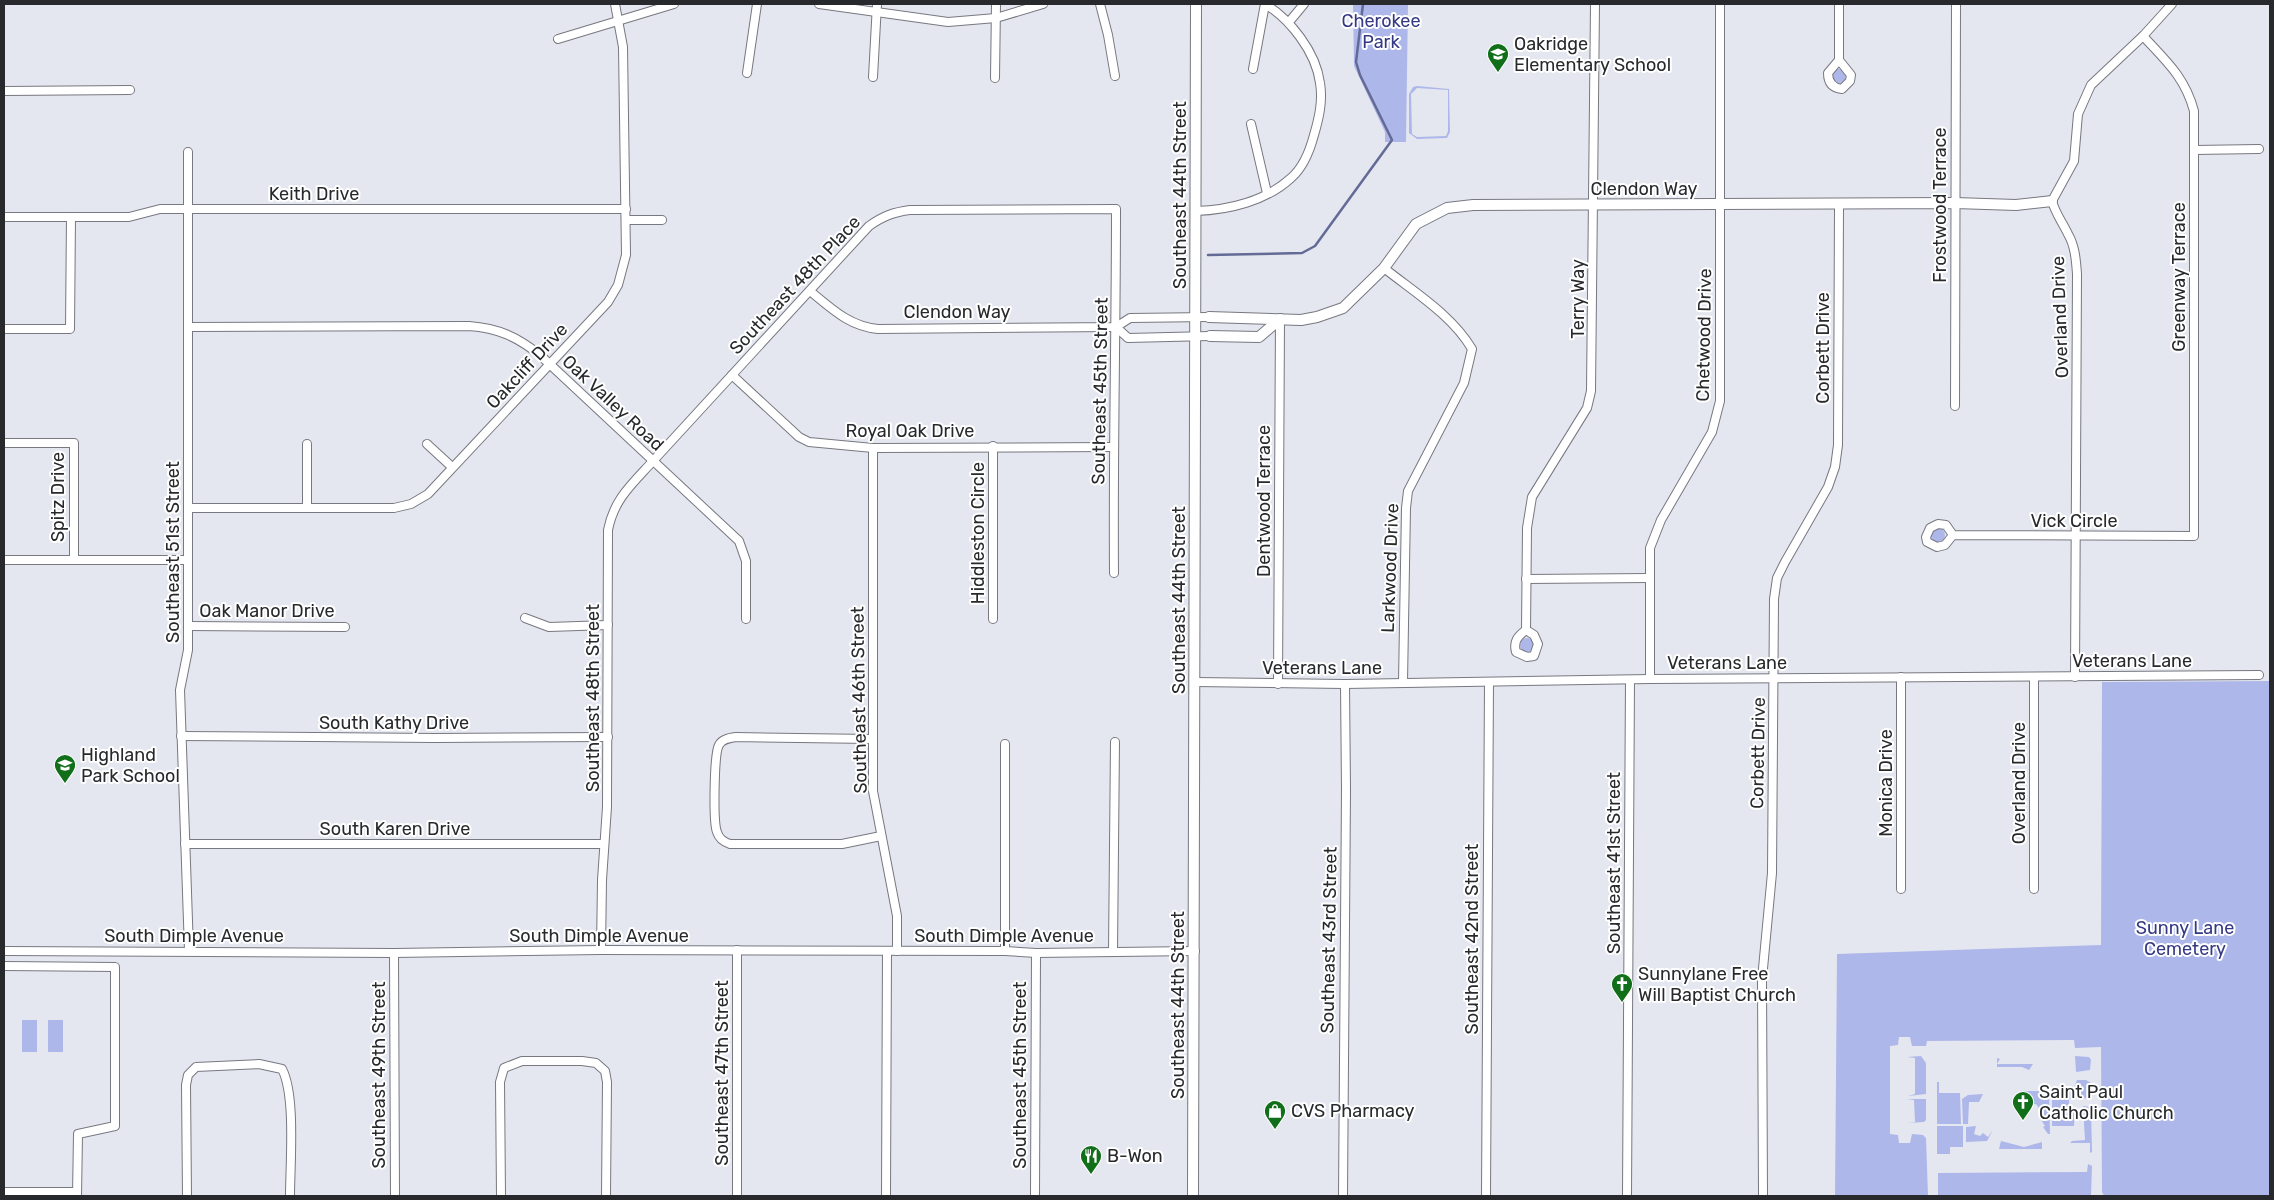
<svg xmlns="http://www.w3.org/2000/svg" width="2274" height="1200" viewBox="0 0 2274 1200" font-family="Rubik,sans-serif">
	<rect width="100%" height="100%" fill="#e5e7f0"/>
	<g fill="#aeb7e9" fill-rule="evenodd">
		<path d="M1353 4H1408L1406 142H1385V132L1354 66Z"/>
		<circle cx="1839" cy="76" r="7"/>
		<path d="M1417 86 1449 89 1450 132 1447 138 1417 139 1409 133V94L1413 87ZM1417 88 1448 90V131L1446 136 1417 137 1412 134 1411 94Z"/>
		<circle cx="1938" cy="535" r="7"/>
		<circle cx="1527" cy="645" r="7"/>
		<path d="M2270 665V1196H2104L2102 1192 2101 1047 2075 1048 2074 1040 1927 1041 1926 1046H1912L1910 1037H1899L1898 1045 1890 1046V1134L1898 1135 1899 1143H1910L1912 1134 1923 1135 1926 1138 1928 1196H1835L1837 954 2101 945 2102 682 2269 681Z"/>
		<rect x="22" y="1020" width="15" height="32"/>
		<rect x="48" y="1020" width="15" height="32"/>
		<path d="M1921 1056 1926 1063V1094L1908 1096 1915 1094V1058L1907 1057Z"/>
		<path d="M2075 1056 2089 1057 2091 1060 2090 1070 2076 1072Z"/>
		<path d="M1997 1058 2000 1059 1997 1064H2033L2029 1070 2022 1067H1997Z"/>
		<path d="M2077 1080H2086L2091 1083V1098L2069 1099V1106L2075 1108 2074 1126H2052V1093L2073 1090Z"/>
		<path d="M1937 1082H1939V1093H1960L1961 1124H1937Z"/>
		<path d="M2022 1091H2049L2050 1134H2048L2043 1127 2045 1126 2040 1118 2043 1114 2036 1104 2029 1105 2030 1102 2014 1106Z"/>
		<path d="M1983 1094 1979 1102H1969L1968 1124H1963L1962 1099 1968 1095Z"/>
		<path d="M1907 1099H1926V1120L1924 1122 1907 1123 1915 1122 1914 1100Z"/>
		<path d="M2083 1106 2091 1107 2092 1152 2090 1153V1143H2070L2072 1141 2085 1140Z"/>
		<path d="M1937 1126H1963V1147H1950V1154H1937Z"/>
		<path d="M1976 1126 1974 1134 1980 1136 1983 1133 1988 1137 1993 1130 1987 1141 1966 1142V1127Z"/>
		<path d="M2001 1141 2024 1147 2042 1142V1149H1999Z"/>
		<path d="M2088 1164 2092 1166 2091 1196H1938V1173L2087 1172Z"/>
	</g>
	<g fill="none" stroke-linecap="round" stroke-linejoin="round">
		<path stroke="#636a96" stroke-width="2.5" d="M1208 255 1302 253 1315 246 1392 140 1360 75 1356 62 1363 4"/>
		<g stroke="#777880" stroke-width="10">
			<g id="street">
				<path d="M819 4 948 22 996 18 1043 4"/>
				<path d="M1100 4 1108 35 1115 76"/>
				<path d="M1289 22 1304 4"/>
				<path d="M558 39 674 4"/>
				<path d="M1839 60 1851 75 1850 81 1842 89C1832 88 1828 82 1828 73L1839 60V4"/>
				<path d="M1253 69 1265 4"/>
				<path d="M747 73 757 4"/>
				<path d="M873 77 877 4"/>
				<path d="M995 78 996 4"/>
				<path d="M4 91 130 90"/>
				<path d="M1251 124 1267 193"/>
				<path d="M2194 150 2259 149"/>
				<path d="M188 152V650L180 690 189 950"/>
				<path d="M1196 211C1229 210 1266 201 1291 178 1304 167 1310 150 1314 135 1319 118 1323 101 1320 83 1316 52 1290 19 1265 4"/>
				<path d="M4 217H129L160 209H626"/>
				<path d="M626 220H662"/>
				<path d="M1384 268C1414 292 1452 315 1472 349L1464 383 1408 491 1406 508 1403 682"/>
				<path d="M810 291C832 309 849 326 878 329L1116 327 1130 318 1209 317"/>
				<path d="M188 327 469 326C498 328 518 337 541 356L739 541 746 561V619"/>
				<path d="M1116 327 1128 338 1210 336"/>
				<path d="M4 329H70L71 217"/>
				<path d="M732 375 799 437 809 442 873 448 1113 447"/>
				<path d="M1955 406 1956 4"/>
				<path d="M4 443H74V560"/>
				<path d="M307 444V508"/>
				<path d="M427 444 452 467"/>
				<path d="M873 448V791L897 916V951"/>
				<path d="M188 508H394L411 504 428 494 608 302 618 285 626 255 623 47 615 4"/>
				<path d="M1953 535 1945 545 1937 547 1927 542 1926 537 1930 528 1938 524 1946 525 1953 535 2194 536V111C2185 77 2166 61 2143 36"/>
				<path d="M4 560H188"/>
				<path d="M1526 579 1649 578"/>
				<path d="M525 618 549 627 608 625"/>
				<path d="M993 619V446"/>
				<path d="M188 626 345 627"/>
				<path d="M1526 630 1527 528 1532 497 1587 408 1591 391 1595 4"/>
				<path d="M1526 630 1534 635 1538 644 1534 656 1527 657 1516 652C1513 641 1518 636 1526 630Z"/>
				<path d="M1901 677V889"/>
				<path d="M2034 677V889"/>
				<path d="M2075 677 2077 274C2076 260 2075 246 2068 234 2062 221 2056 215 2052 201L2074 161 2078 114 2091 85 2143 36 2172 4"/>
				<path d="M1650 679V548L1661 520 1712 432 1720 401V4"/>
				<path d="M1195 682 1345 684 1650 679 2259 675"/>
				<path d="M1278 684 1280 319"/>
				<path d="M181 736 435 738 608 737"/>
				<path d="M872 739 736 737C729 738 722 739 719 745 714 753 713 822 717 832 719 839 724 842 730 844H842L881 836"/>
				<path d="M1005 744V951"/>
				<path d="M185 844H604"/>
				<path d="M601 950 602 880 607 807 608 530C614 499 632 484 653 461L869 226C883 216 894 212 910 210L1116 209C1116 331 1113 452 1114 573"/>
				<path d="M737 950V1196"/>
				<path d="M4 951 394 953 601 950 1005 951 1036 953 1195 951"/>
				<path d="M1113 952 1115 742"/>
				<path d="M394 953 395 1196"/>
				<path d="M4 966 115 967V1126L78 1134 77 1196"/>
				<path d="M4 1192H77"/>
				<path d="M187 1196 186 1085 188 1075 196 1067 259 1064 282 1069C296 1095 290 1165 290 1196"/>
				<path d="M501 1196 500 1082 504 1068 522 1061H582L596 1063 605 1071 607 1082 606 1196"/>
				<path d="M886 1196 887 951"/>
				<path d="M1035 1196 1036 953"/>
				<path d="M1343 1196 1346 790 1345 684"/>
				<path d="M1486 1196 1489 682"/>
				<path d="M1627 1196 1630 680"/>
				<path d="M1763 1196 1762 979 1772 873 1774 599 1777 578 1785 562 1828 487 1835 467 1838 445 1839 205"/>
			</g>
		</g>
		<g stroke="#777880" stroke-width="12">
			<g id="secondary">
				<path d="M1209 317 1301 320 1317 317 1343 308 1384 268 1416 224 1447 208 1473 205 1955 203 2016 205 2052 201"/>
				<path d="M1210 336 1259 337 1280 319"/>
				<path d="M1193 1196 1196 4"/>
			</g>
		</g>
		<use href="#street" stroke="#fff" stroke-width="8"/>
		<use href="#secondary" stroke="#fff" stroke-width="10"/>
	</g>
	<defs>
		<g id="school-pin" transform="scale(1.125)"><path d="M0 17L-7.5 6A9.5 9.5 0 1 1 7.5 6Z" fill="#116e19" stroke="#fff"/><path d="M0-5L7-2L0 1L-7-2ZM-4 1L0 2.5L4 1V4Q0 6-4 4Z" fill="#fff"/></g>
		<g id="church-pin" transform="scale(1.125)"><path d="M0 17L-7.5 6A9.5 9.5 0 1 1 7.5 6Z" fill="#116e19" stroke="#fff"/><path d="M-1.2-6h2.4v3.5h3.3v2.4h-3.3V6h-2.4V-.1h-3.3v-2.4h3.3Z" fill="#fff"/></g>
		<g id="shop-pin" transform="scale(1.125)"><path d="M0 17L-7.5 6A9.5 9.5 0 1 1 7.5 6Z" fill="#116e19" stroke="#fff"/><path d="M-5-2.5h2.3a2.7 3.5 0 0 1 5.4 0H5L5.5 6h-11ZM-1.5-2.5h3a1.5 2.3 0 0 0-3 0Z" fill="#fff"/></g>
		<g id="restaurant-pin" transform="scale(1.125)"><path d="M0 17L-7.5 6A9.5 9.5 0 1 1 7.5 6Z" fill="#116e19" stroke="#fff"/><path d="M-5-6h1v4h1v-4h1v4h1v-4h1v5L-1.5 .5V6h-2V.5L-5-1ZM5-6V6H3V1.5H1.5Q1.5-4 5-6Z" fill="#fff"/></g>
	</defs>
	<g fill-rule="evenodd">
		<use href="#school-pin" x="1498" y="54"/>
		<use href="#school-pin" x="65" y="765"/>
		<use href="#church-pin" x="1622" y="984"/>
		<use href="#church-pin" x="2023" y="1102"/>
		<use href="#shop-pin" x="1275" y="1111"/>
		<use href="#restaurant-pin" x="1091" y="1156"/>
	</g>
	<g text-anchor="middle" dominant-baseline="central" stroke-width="4" stroke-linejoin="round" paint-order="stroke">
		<g font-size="18" fill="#353983" stroke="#fff">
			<text x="1381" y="21">Cherokee<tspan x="1381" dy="21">Park</tspan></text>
			<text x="2185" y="928">Sunny Lane<tspan x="2185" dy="21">Cemetery</tspan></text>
		</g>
		<g font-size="18" fill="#28292c" stroke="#fff" text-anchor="start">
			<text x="1514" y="44">Oakridge<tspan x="1514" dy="21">Elementary School</tspan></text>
			<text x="81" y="755">Highland<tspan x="81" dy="21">Park School</tspan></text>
			<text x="1638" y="974">Sunnylane Free<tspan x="1638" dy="21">Will Baptist Church</tspan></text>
			<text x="2039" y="1092">Saint Paul<tspan x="2039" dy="21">Catholic Church</tspan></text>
			<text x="1291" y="1111">CVS Pharmacy</text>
			<text x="1107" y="1156">B-Won</text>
		</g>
		<g font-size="18" fill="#28292c" stroke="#fff">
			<text x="1644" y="189">Clendon Way</text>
			<text x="314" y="194">Keith Drive</text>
			<text transform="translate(1180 195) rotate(-90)">Southeast 44th Street</text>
			<text transform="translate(1940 205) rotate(-90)">Frostwood Terrace</text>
			<text transform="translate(2179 277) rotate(-90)">Greenway Terrace</text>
			<text transform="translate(795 285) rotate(-47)">Southeast 48th Place</text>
			<text transform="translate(1578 299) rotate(-90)">Terry Way</text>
			<text x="957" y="312">Clendon Way</text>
			<text transform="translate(2060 317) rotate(-92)">Overland Drive</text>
			<text transform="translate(1704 335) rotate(-89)">Chetwood Drive</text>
			<text transform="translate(1823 348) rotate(-90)">Corbett Drive</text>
			<text transform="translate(527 366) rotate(-47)">Oakcliff Drive</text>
			<text transform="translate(1100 391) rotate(-89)">Southeast 45th Street</text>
			<text transform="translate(613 403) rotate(43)">Oak Valley Road</text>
			<text x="910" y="431">Royal Oak Drive</text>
			<text transform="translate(58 497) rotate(-90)">Spitz Drive</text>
			<text transform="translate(1264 501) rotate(-90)">Dentwood Terrace</text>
			<text x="2074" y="521">Vick Circle</text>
			<text transform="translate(978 533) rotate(-90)">Hiddleston Circle</text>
			<text transform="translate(173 552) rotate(-90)">Southeast 51st Street</text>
			<text transform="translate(1390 568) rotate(-88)">Larkwood Drive</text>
			<text transform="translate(1179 600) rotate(-90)">Southeast 44th Street</text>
			<text x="267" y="611">Oak Manor Drive</text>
			<text x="2132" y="661">Veterans Lane</text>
			<text x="1727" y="663">Veterans Lane</text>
			<text x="1322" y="668">Veterans Lane</text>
			<text transform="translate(593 698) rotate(-90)">Southeast 48th Street</text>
			<text transform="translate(859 700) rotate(-91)">Southeast 46th Street</text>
			<text x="394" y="723">South Kathy Drive</text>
			<text transform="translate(1758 753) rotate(-89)">Corbett Drive</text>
			<text transform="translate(1886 783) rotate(-90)">Monica Drive</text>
			<text transform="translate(2019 783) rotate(-90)">Overland Drive</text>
			<text x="395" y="829">South Karen Drive</text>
			<text transform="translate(1614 863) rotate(-90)">Southeast 41st Street</text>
			<text x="194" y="936">South Dimple Avenue</text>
			<text x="599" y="936">South Dimple Avenue</text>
			<text x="1004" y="936">South Dimple Avenue</text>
			<text transform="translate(1472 939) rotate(-90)">Southeast 42nd Street</text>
			<text transform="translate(1329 940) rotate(-89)">Southeast 43rd Street</text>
			<text transform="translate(1178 1005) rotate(-90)">Southeast 44th Street</text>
			<text transform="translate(722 1073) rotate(-90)">Southeast 47th Street</text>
			<text transform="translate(379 1075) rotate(-90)">Southeast 49th Street</text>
			<text transform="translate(1020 1075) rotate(-90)">Southeast 45th Street</text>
		</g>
	</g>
	<rect width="2274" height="1200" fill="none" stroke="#28292c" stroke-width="10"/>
</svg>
